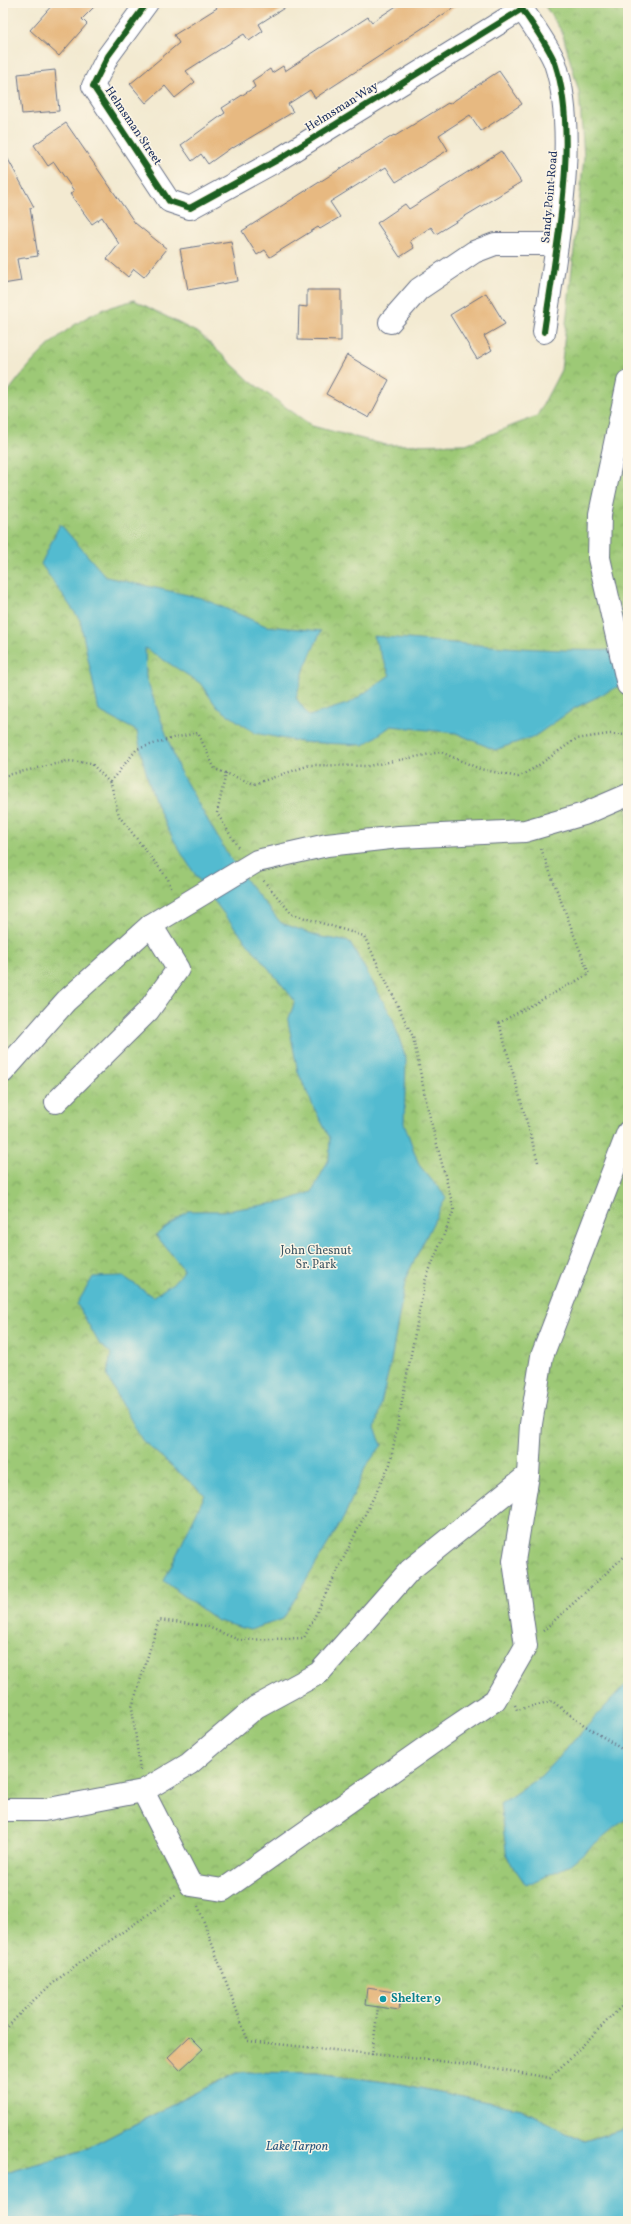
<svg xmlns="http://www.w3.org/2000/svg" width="631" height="2224" viewBox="0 0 631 2224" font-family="Vollkorn,serif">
	<defs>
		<pattern id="park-crowns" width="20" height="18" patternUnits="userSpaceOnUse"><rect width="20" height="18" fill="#9dc976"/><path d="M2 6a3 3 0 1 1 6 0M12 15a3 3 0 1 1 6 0" fill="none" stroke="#7fa464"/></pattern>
	</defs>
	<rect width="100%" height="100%" fill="#fcf5e5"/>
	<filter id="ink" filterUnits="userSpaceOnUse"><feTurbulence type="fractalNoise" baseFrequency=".025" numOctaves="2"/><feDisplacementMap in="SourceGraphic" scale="8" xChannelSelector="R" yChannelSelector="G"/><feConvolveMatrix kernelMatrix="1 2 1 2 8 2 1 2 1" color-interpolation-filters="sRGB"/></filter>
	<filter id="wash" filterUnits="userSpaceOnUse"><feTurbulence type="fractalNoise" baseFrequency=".012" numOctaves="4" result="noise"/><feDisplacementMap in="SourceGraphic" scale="16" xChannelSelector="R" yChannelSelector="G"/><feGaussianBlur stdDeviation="0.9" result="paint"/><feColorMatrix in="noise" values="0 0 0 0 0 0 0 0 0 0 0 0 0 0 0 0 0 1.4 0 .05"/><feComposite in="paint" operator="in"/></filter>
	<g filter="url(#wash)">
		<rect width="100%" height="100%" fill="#f3ead1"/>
		<path fill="url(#park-crowns)" stroke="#5c7c6a" d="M543 3H628V2128L584 2141 521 2109 400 2084 319 2073 237 2072 84 2150 3 2174V399C27 365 58 331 95 313 107 307 122 304 134 300L200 334 251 382 312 426 386 445 466 444 537 416 561 370 584 157 579 92 562 32Z"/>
		<g fill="#53bbd0" stroke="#377597">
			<path d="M60 524 106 577 201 598 266 626 321 631 305 667 296 698 309 716 350 703 390 675 373 636C458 643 543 653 628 650L627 682 575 708 535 736 495 750 456 733 391 726 364 745 301 742 255 733 217 707 200 683 145 648 146 678 179 770 226 852 248 883 281 923 321 937 350 942 392 1017 406 1059 404 1123 419 1165 446 1197 406 1277 391 1361 375 1429 382 1445 366 1466 344 1517 283 1619 250 1630 218 1621 164 1581 205 1495 142 1440 107 1376 111 1353 100 1345 77 1304 93 1277 123 1276 153 1297 173 1283 184 1270 156 1235 188 1211H224L283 1202 312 1192 329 1159 330 1138 314 1108 298 1072 288 1021 295 1001C250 944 194 885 163 819 150 791 142 761 137 731L99 711 80 620 41 564Z"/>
			<path d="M628 1682V1816L568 1866 526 1885 507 1857 500 1804 541 1776Z"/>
			<path d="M237 2072 319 2073 400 2084 521 2109 584 2141 628 2128V2221H3V2174L84 2150Z"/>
		</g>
		<g id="blocks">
			<g fill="#e7b981">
				<path d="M54 3H98L82 19 87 24 59 56 30 30Z"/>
				<path d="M214 3H292L259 24 263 31 249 41 244 34 186 71 195 82 175 98 165 86 146 103 130 84 179 43 174 35 217 8Z"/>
				<path d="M401 3H461L315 98 310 90 288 104 293 112 233 148 232 147 208 164 201 154 192 161 181 145 225 113 222 108 255 87 252 81 270 69 272 73 283 66 285 71 368 17 372 22Z"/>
				<path d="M55 70 59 111 22 114 18 74Z"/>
				<path d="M499 71 522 104 481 131 470 115 439 135 448 150 396 182 386 167 330 202 340 217 320 229 318 227 270 257 265 250 257 255 242 231 394 135 395 136 448 103 449 104Z"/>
				<path d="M66 123 135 223 167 249 144 277 134 269 128 277 107 259 119 244 102 217 92 224 70 194 74 191 54 162 48 166 34 145Z"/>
				<path d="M3 150 34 207 30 208 38 256 17 259 21 281 3 284Z"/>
				<path d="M501 151 521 182 436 234 431 227 410 241 414 248 400 257 377 223 405 204 409 209Z"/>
				<path d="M231 241 238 281 188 290 180 249Z"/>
				<path d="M307 290H341V341L298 340 299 306 307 307Z"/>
				<path d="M486 293 505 324 484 336 492 350 477 359 450 315Z"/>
				<path d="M347 355 389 380 369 418 326 394Z"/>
				<path d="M367 1988 401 1993 399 2010 365 2005Z"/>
				<path d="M190 2036 203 2049 180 2070 168 2057Z"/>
			</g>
		</g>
	</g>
	<g filter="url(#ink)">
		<use href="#blocks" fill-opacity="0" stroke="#677086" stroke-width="1"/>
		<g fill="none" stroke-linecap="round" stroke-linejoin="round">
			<g stroke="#677086" stroke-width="24">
				<g id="minor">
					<path d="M147 3 108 56 93 86 169 201 190 208 281 158 522 9"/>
					<path d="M518 3C527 17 550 48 555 63 580 138 555 253 544 332"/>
					<path d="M390 322 419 289 474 252 495 244H557"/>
					<path d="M628 382 600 514 599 558 628 685"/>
					<path d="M3 1072 66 1001 151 925 257 861 327 845 399 837 525 831 584 814 628 795"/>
					<path d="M56 1102 148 1011 178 969 151 925"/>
					<path d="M143 1791 191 1885 223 1890 452 1729 495 1700 526 1646 514 1561 528 1475 531 1424 542 1356 628 1132"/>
					<path d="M3 1810H44L143 1791 189 1764 256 1707 319 1673 410 1570 528 1475"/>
				</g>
			</g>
			<g stroke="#677086" stroke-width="2.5" stroke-dasharray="1 3" stroke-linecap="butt">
				<path d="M226 773 217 813 239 849"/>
				<path d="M3 776 68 761 91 763 111 784 119 816 168 879 172 890"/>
				<path d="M110 782 137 749 173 738 198 733 215 769 254 784 310 765 368 766 441 752 480 769 518 777 536 767 576 739 609 734 628 735"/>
				<path d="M538 1162 499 1023 589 974 540 846"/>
				<path d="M543 1631 628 1553"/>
				<path d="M515 1705 517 1710 552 1701 584 1725 628 1753"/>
				<path d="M140 1770 132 1707 159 1620 206 1626 239 1640 304 1638 390 1464 425 1281 454 1210 428 1110 413 1037 364 936 292 914 263 880"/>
				<path d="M198 1906 248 2041 477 2065 550 2078 628 2000"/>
				<path d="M3 2033C46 1979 119 1936 176 1895"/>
				<path d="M372 2055 378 2007"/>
			</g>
			<use href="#minor" stroke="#fff" stroke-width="22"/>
			<g stroke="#fcf5e5" stroke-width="8">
				<g id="cycleway">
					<path d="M147 3 108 56 93 86 169 201 190 208 281 158 522 9"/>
					<path d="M518 3C527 17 550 48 555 63 580 138 555 253 544 332"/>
				</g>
			</g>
			<use href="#cycleway" stroke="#1b5e20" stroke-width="6"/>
		</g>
	</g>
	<circle fill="#0f9aa8" stroke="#fcf5e5" stroke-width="1.5" cx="383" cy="1999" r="4"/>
	<g text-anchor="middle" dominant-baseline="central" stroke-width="3" stroke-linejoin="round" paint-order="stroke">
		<g font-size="12" fill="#1b2f5e" stroke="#fcf5e5">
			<text transform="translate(342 107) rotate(-32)">Helmsman Way</text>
			<text transform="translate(133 126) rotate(56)">Helmsman Street</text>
			<text transform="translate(550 197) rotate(-85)">Sandy Point Road</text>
		</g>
		<g font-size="12" fill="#3c5664" stroke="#fcf5e5">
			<text x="316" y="1251">John Chesnut<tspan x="316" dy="14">Sr. Park</tspan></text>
		</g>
		<g font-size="12" font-weight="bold" fill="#0d838f" stroke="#fcf5e5" text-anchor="start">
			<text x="391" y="1999">Shelter 9</text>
		</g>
		<g font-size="13" font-style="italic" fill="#2c5980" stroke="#fcf5e5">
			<text x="297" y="2147">Lake Tarpon</text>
		</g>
	</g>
	<rect width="631" height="2224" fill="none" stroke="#fcf5e5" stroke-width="16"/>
</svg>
